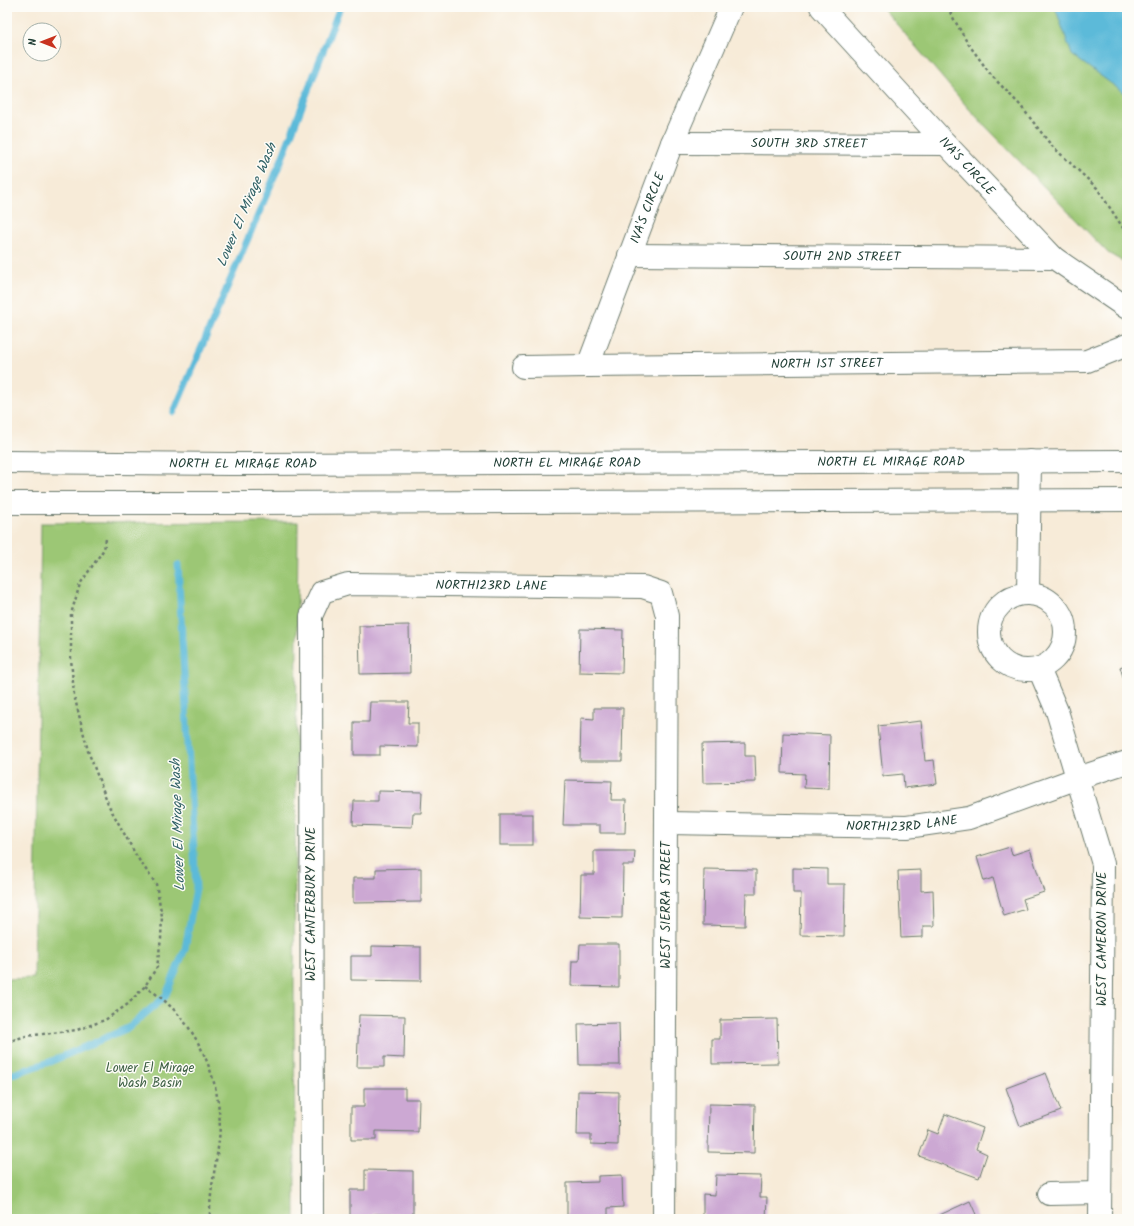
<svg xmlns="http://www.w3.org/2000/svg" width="1134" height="1226" viewBox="0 0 1134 1226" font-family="Kalam,sans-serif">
	<rect width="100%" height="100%" fill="#fdfcf7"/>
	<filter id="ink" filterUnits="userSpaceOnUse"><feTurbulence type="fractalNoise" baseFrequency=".025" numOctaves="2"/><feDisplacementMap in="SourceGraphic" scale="8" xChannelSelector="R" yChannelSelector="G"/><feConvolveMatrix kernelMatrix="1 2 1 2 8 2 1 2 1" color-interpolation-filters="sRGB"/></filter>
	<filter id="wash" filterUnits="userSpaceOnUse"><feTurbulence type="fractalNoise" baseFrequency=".012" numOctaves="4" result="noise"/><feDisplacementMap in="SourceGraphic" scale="16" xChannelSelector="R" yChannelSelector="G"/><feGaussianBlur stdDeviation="0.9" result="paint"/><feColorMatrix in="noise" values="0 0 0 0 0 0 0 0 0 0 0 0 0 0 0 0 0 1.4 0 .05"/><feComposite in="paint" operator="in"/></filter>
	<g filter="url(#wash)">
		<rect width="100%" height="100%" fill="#f7ebd8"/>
		<g fill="#9cc774" stroke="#5e8254">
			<path d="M882 7H1127V264L1108 253 969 109Z"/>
			<path d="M298 522 294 978 295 1219H7V979L34 978 41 523Z"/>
		</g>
		<path fill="#5bbad9" stroke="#3d7c86" d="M1055 7H1127V95L1072 55Z"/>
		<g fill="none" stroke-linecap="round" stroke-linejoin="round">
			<g stroke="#5bbad9" stroke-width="7">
				<path d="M174 412 281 161 340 7"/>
				<path d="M7 1076 52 1061 128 1028 165 997 185 949 196 888 178 565"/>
			</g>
		</g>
		<g id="blocks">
			<g fill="#cca8d3">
				<path d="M409 625 410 673 360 674 359 626Z"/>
				<path d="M580 629 623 630 622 673 579 672Z"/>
				<path d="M1127 664V689L1120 667Z"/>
				<path d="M370 702H409L408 723H418V747L380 746V755H354V722H369Z"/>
				<path d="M594 708H623L622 761H580L581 718 594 719Z"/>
				<path d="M921 721 925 761 934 760 937 784 904 788 903 774 883 776 878 726Z"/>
				<path d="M783 733 830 735 829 789 804 788 805 774 782 773Z"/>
				<path d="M745 743V756H755L756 782 703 783 702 744Z"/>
				<path d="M565 780 612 781 611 800H626L625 833H600V825H563Z"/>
				<path d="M378 791 422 792 421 813H413L412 827 353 825 354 801H378Z"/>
				<rect x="500" y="814" width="33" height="31"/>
				<path d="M1010 847 1012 855 1030 849 1044 892 1023 899 1026 909 1004 916 993 878 984 881 977 857Z"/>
				<path d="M594 851H635L634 865H623L622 918 580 917 581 875H594Z"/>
				<path d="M421 868V902L353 903V878H376V869Z"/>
				<path d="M793 868 827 869V884H845L844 936 800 935 801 893H793Z"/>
				<path d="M704 869 756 870V894H746L745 926 703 925Z"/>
				<path d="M921 870V891L933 890 934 926H923V937L901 938 898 871Z"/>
				<path d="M580 944H619V987L571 986 572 961H579Z"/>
				<path d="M372 946 421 947V981L351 980V956H372Z"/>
				<path d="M359 1015 405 1016 404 1058 384 1057V1067H357Z"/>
				<path d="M777 1019 778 1063 712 1064V1039H720V1020Z"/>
				<path d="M619 1023 620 1065H579L578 1024Z"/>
				<path d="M1046 1073 1061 1111 1020 1126 1006 1088Z"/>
				<path d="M364 1088H405V1099H419L418 1132 376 1131V1140H351V1107H364Z"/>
				<path d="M578 1091 619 1092 618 1145 591 1144V1135H577Z"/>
				<path d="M709 1104 755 1105 754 1153 708 1152Z"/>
				<path d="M945 1114 983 1128 976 1149 987 1154 979 1178 919 1156 928 1130 938 1134Z"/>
				<path d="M365 1170 413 1171V1215L374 1214V1219H350V1190H365Z"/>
				<path d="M622 1175 623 1207 608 1208V1219H567V1183L598 1182V1176Z"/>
				<path d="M716 1175 761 1176 760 1197H767L766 1219H703V1194L715 1195Z"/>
				<path d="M970 1201 978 1219H931Z"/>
			</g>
		</g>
	</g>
	<g filter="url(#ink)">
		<use href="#blocks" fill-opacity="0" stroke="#6b7a6d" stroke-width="1"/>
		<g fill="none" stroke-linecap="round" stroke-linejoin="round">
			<g stroke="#6b7a6d" stroke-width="24">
				<g id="minor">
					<path id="s1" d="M821 7 946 144 1054 258 1127 308"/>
					<path id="s2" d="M672 143 946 144"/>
					<path id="s3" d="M629 255 1054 258"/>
					<path id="s4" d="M588 366 672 143 731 7"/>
					<path id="s5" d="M523 367 588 366 1087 361 1127 345"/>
					<path d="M1028 594 1030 461"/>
					<circle cx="1027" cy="632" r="38"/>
					<path d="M1039 669 1057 711 1103 864 1100 1219"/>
					<path id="s6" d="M667 823 907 827 969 818 1078 778 1127 762"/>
					<path d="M1049 1194 1100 1193"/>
					<path id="s7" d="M312 1219 311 616 322 592 348 584 643 587 661 593 667 616 664 1219"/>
				</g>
			</g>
			<g stroke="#6b7a6d" stroke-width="24">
				<g id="major">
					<path id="s8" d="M7 462 229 464 1127 461"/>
					<path d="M7 503H241L1127 500"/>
				</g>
			</g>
			<g stroke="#6b7a6d" stroke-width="2.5" stroke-dasharray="3 3" stroke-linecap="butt">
				<path d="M947 7 967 42 991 75 1020 105 1051 145 1097 188 1127 234"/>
				<path d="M145 986C153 992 162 998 169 1005 204 1037 224 1093 219 1140 216 1167 209 1192 210 1219"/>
				<path d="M7 1042 26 1036 77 1030 105 1020 128 1004 145 986 157 967 161 939 162 916 156 884 137 857 109 806 88 751 74 695 71 658V614L80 584 104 549 106 539"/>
			</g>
			<use href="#minor" stroke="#fff" stroke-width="22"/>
			<use href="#major" stroke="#fff" stroke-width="22"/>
		</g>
	</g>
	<g text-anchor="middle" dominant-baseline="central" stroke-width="3" stroke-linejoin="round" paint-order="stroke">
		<g font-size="13" fill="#1f3d34" stroke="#fdfcf7">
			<text stroke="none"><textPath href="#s2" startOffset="137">SOUTH 3RD STREET</textPath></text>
			<text stroke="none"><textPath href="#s1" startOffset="216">IVA'S CIRCLE</textPath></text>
			<text stroke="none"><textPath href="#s4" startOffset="169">IVA'S CIRCLE</textPath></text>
			<text stroke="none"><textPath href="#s3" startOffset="213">SOUTH 2ND STREET</textPath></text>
			<text stroke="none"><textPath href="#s5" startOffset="304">NORTH 1ST STREET</textPath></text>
			<text stroke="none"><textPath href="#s8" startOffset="884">NORTH EL MIRAGE ROAD</textPath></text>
			<text stroke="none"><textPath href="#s8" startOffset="236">NORTH EL MIRAGE ROAD</textPath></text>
			<text stroke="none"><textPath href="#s8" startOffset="560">NORTH EL MIRAGE ROAD</textPath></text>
			<text stroke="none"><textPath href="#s7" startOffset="800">NORTH123RD LANE</textPath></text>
			<text stroke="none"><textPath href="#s6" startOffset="235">NORTH123RD LANE</textPath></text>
			<text transform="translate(311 904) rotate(-90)">WEST CANTERBURY DRIVE</text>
			<text transform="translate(666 905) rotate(-90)">WEST SIERRA STREET</text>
			<text transform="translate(1102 939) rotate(-90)">WEST CAMERON DRIVE</text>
		</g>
		<g font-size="13" fill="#3e6044" stroke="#fdfcf7">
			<text x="150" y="1068">Lower El Mirage<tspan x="150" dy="15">Wash Basin</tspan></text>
		</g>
		<g font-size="14" font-style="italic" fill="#316266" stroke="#fdfcf7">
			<text transform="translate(247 205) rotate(-67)">Lower El Mirage Wash</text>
			<text transform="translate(178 825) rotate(-92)">Lower El Mirage Wash</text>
		</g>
	</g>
	<rect width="1134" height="1226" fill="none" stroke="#fdfcf7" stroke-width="24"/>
	<g transform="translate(42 42) rotate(270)"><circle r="19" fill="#fdfcf7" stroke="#a4b0a9"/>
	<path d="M0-3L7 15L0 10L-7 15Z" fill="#c8321e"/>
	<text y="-6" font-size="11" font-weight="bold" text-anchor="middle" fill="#1f3d34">N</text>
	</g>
</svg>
